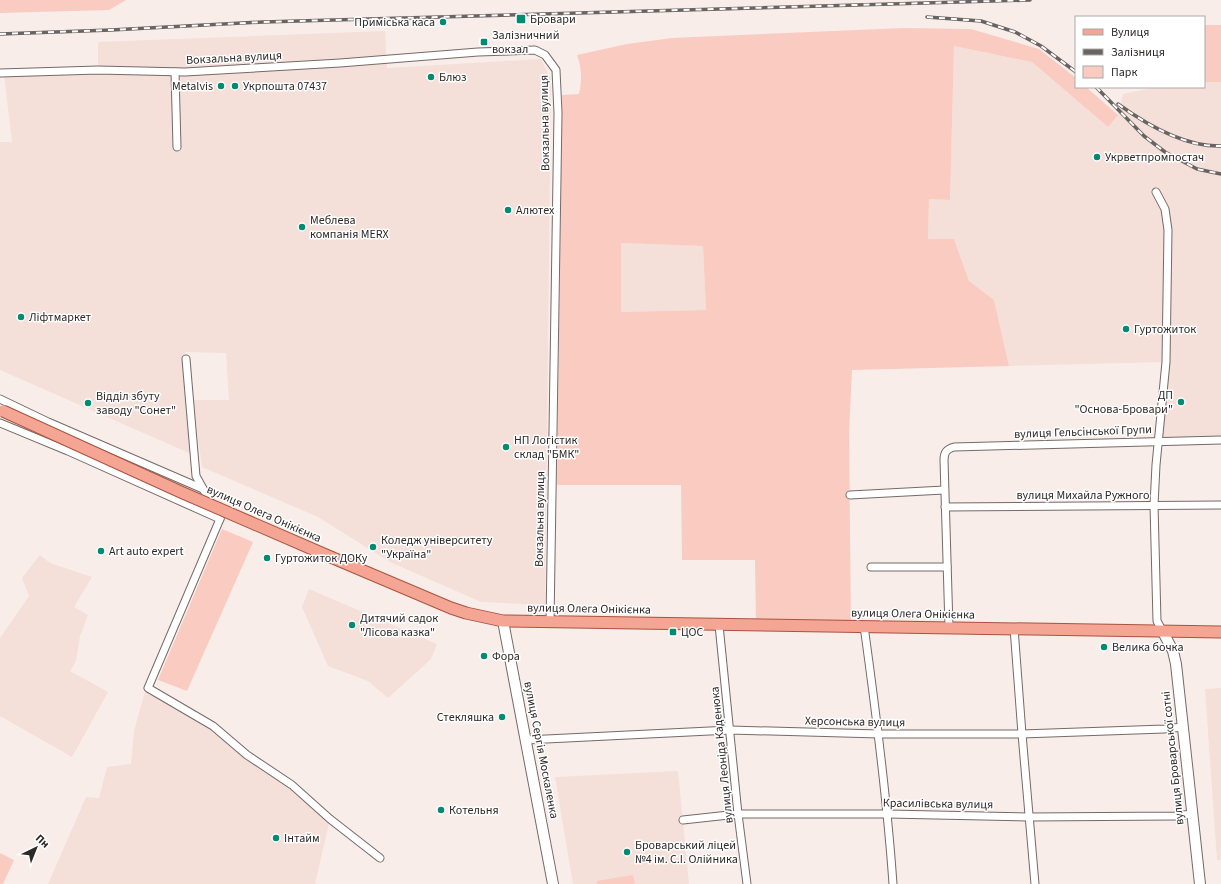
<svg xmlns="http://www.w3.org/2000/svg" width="1221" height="884" viewBox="0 0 1221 884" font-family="'Source Sans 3',sans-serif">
	<rect width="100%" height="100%" fill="#f9edea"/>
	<g fill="#f4dfd9">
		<path d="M385 31 387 68 541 59 551 79 545 605 481 602 390 562 318 517 202 467 193 400H229L226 353 185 352 189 453 0 370V142H12L4 74 98 72V42Z"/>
		<path d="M954 46 1032 62 1108 127 1118 115 1123 94 1157 87H1204V82H1221V440L1158 441 1166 362 1009 366 994 300 969 281 954 239H928L929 199 950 200Z"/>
		<path d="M620 243 703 246 706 310 621 312Z"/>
		<path d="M40 555 50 563 92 577 74 607 88 615 80 636 76 661 70 671 108 692 72 757 0 716V638L29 596 22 578Z"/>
		<path d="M309 589 437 644 431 659 388 698 368 681 328 666 302 607Z"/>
		<path d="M148 688 188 710 292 785 330 819 315 884H48L86 797 99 798 107 767 131 764 134 731 144 695Z"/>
		<path d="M1221 688V860H1217L1205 689Z"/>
		<path d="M678 771 689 884H573L555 777Z"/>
	</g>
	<g fill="#facbc0" fill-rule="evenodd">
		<path d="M0 0H126L109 10 0 13Z"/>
		<rect x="1204" y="25" width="17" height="57"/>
		<path d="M904 28 971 29 1039 49 1076 78V87H1086L1118 115 1108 127 1032 62 954 46 950 200 929 199 928 239H954L969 281 994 300 1009 366 852 370 849 434 851 626 756 625 755 560H682L681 485H557L562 95 579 94C582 80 582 69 577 55L627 44 672 38ZM621 243 703 246 706 310 621 312Z"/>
		<path d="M222 529 253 542 187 691 158 680Z"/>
		<path d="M0 853 14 860 3 884H0Z"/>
		<path d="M633 875 635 884H597V881Z"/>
	</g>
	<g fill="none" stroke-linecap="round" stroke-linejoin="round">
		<g stroke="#756a67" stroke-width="9">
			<g id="street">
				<path d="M175 72 177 147"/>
				<path d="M0 73 98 70 185 72 340 63 478 52 535 50 545 55 556 70 558 113 550 622"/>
				<path d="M1156 192 1165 209 1168 230 1166 362 1156 465 1154 505 1157 621 1163 632"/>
				<path d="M186 359 196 476 212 505"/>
				<path d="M0 399 48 422 203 489"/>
				<path d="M0 423 68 451 220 519"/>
				<path d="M850 495 944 490"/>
				<path d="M945 507 1221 505"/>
				<path d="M220 519 148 688 213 726 247 755 292 785 330 819 380 858"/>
				<path d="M871 567H947"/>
				<path d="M719 625 738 814 747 884"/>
				<path d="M864 626C876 712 887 798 893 884"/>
				<path d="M949 627 944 460C944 452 947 449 954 447L1221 440"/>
				<path d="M1014 628 1022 734 1035 884"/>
				<path d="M526 740 730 730 879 734H1022L1164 729 1183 727"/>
				<path d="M683 820 738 814H888L1030 817 1175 816 1192 814"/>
			</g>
		</g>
		<g stroke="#756a67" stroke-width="12">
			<g id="secondary">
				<path d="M503 621 553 884"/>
				<path d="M1163 632 1173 651 1176 664 1200 884"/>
			</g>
		</g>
		<g stroke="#a9533f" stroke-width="13">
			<path id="primary" d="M333 558 451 608 466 613 503 621 1221 632"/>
		</g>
		<use href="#street" stroke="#fff" stroke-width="7"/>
		<use href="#secondary" stroke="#fff" stroke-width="10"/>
		<use href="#primary" stroke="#f4a594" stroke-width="11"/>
		<g stroke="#6a6362" stroke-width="3.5">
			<g id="rail">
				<path d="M927 17 981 21 1015 32 1041 46 1076 72"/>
				<path d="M0 34 111 30 263 22 1030 0"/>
				<path d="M1096 87 1144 136 1165 152 1197 169 1221 174"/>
				<path d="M1118 104C1147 125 1185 147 1221 146"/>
			</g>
		</g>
		<use href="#rail" stroke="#fff" stroke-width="2" stroke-dasharray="6" stroke-linecap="butt"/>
		<g stroke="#a9533f" stroke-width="13" stroke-linecap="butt">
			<path id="primary-bridge" d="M3 411 183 493 333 558"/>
		</g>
		<use href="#primary-bridge" stroke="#f4a594" stroke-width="11"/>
	</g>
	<g fill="#038b71" stroke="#fff" stroke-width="1.5">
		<rect x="516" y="14" width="10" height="10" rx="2"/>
		<circle cx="443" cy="22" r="4"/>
		<rect x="480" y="38" width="8" height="8" rx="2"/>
		<circle cx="431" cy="77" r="4"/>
		<circle cx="221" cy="86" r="4"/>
		<circle cx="235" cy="86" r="4"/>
		<circle cx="1097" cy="157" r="4"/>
		<circle cx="508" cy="210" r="4"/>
		<circle cx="302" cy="227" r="4"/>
		<circle cx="21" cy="317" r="4"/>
		<circle cx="1126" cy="329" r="4"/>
		<circle cx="1181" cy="402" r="4"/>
		<circle cx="88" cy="403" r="4"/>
		<circle cx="506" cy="447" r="4"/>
		<circle cx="373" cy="547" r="4"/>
		<circle cx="101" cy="551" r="4"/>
		<circle cx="267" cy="558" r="4"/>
		<circle cx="352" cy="625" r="4"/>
		<rect x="669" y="628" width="8" height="8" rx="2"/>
		<circle cx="1104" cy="647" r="4"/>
		<circle cx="484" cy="656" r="4"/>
		<circle cx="502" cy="717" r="4"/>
		<circle cx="441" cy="810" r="4"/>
		<circle cx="276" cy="838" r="4"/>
		<circle cx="627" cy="852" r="4"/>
	</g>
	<g text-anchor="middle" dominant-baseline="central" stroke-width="3" stroke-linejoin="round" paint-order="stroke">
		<g font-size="12" fill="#2d2928" stroke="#fff" text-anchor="start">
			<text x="530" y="19">Бровари</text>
			<text x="435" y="22" text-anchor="end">Приміська каса</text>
			<text x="492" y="35">Залізничний<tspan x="492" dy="14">вокзал</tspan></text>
			<text x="439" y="77">Блюз</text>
			<text x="213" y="86" text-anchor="end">Metalvis</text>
			<text x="243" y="86">Укрпошта 07437</text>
			<text x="1105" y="157">Укрветпромпостач</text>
			<text x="516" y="210">Алютех</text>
			<text x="310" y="220">Меблева<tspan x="310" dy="14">компанія MERX</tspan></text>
			<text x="29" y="317">Ліфтмаркет</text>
			<text x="1134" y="329">Гуртожиток</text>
			<text x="1173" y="395" text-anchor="end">ДП<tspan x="1173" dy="14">"Основа-Бровари"</tspan></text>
			<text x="96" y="396">Відділ збуту<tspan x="96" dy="14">заводу "Сонет"</tspan></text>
			<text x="514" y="440">НП Логістик<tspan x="514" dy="14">склад "БМК"</tspan></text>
			<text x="381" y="540">Коледж університету<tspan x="381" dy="14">"Україна"</tspan></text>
			<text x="109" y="551">Art auto expert</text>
			<text x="275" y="558">Гуртожиток ДОКу</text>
			<text x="360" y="618">Дитячий садок<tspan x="360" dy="14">"Лісова казка"</tspan></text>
			<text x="681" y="632">ЦОС</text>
			<text x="1112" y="647">Велика бочка</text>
			<text x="492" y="656">Фора</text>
			<text x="494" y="717" text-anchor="end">Стекляшка</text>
			<text x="449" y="810">Котельня</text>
			<text x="284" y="838">Інтайм</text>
			<text x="635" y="845">Броварський ліцей<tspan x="635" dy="14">№4 ім. С.І. Олійника</tspan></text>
		</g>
		<g font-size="12" fill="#2d2928" stroke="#fff">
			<text transform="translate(234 58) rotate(-3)">Вокзальна вулиця</text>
			<text transform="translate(545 123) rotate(-91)">Вокзальна вулиця</text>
			<text transform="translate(1083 432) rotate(-2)">вулиця Гельсінської Групи</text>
			<text x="1083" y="495">вулиця Михайла Ружного</text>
			<text transform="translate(264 514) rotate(24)">вулиця Олега Онікієнка</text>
			<text transform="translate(540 519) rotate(-89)">Вокзальна вулиця</text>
			<text transform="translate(589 609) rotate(1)">вулиця Олега Онікієнка</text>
			<text transform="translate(913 614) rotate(1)">вулиця Олега Онікієнка</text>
			<text transform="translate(855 722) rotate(1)">Херсонська вулиця</text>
			<text transform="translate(541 750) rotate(79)">вулиця Сергія Москаленка</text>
			<text transform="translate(722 755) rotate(-96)">вулиця Леоніда Каденюка</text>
			<text transform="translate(1173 758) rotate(-96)">вулиця Броварської сотні</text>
			<text transform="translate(938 804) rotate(1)">Красилівська вулиця</text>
		</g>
	</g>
	<rect x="1075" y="16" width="130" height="72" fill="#ffffff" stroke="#aba9a9"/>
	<rect x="1083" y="29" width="20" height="6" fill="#f4a594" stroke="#aba9a9"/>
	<text x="1111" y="36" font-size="12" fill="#2d2928">Вулиця</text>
	<rect x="1083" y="49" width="20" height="6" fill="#6a6362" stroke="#aba9a9"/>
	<text x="1111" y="56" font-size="12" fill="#2d2928">Залізниця</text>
	<rect x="1083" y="66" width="20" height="12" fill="#facbc0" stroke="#aba9a9"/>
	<text x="1111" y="76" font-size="12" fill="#2d2928">Парк</text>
	<g transform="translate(36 848) rotate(43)" stroke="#ffffff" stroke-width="3" paint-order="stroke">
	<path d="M0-3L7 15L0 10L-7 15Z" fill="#2d2928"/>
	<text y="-6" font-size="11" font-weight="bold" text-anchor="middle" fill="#2d2928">Пн</text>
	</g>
</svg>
